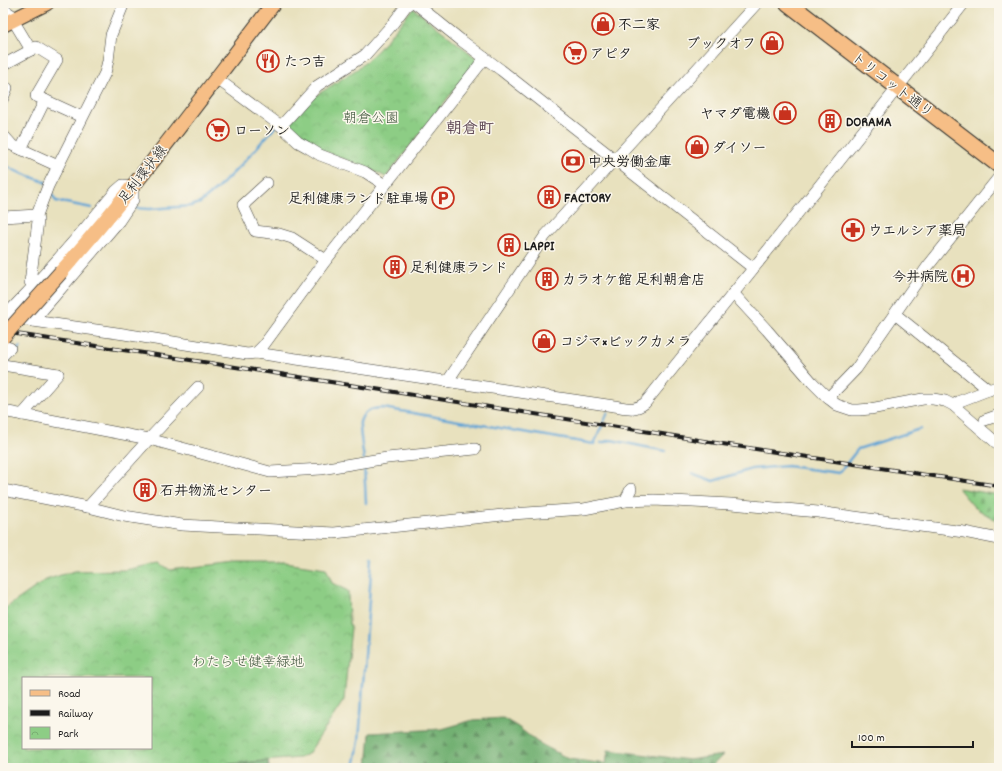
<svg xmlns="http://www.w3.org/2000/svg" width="1002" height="771" font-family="Dekko,'Klee One',sans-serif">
<defs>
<pattern id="forest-firs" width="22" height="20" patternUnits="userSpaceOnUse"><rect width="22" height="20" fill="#72b072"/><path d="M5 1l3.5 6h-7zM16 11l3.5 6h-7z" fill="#5d8e5d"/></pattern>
<pattern id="cemetery-stones" width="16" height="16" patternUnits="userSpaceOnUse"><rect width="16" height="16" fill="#8dcd85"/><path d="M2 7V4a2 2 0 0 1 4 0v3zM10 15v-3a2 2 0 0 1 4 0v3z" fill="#79af72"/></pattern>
<pattern id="park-crowns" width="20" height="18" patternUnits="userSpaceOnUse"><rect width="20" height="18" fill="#8dcd85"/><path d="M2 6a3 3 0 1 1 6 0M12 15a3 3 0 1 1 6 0" fill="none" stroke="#79af72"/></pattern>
</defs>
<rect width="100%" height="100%" fill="#fbf7ec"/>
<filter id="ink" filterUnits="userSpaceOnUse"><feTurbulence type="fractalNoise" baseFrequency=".025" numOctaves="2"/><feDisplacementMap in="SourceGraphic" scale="8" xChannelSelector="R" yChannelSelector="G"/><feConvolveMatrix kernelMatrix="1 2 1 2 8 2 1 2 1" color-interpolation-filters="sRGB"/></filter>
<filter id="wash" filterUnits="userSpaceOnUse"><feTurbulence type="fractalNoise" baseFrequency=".012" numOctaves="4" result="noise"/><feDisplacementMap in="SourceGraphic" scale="16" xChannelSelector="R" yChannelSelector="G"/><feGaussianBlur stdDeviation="0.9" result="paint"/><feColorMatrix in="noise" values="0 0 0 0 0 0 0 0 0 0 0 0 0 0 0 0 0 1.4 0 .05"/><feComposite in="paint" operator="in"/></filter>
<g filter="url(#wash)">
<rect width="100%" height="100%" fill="#e8e1be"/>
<g fill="url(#forest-firs)" stroke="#476647">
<path d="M503 718 518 727 537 742 569 759 606 764 608 750 689 760 723 755 710 768H367L370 733 442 729 473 720Z"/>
<path d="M268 761 269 767 215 768 228 765Z"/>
</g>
<path fill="url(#cemetery-stones)" stroke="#547450" d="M958 488 999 495V522L974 507Z"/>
<g fill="url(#park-crowns)" stroke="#547450" fill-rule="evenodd">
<path d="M413 8 476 58 475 63 386 177 368 168 333 155 311 144 289 126 288 124 314 97 360 67 379 49Z"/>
<path d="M236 562H285L326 568 332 583 348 591 349 624 351 627 344 700 308 754 300 758 227 764 210 768H3V610L46 580 61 575 75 571 124 570 160 563 170 570ZM23 678H151V748H23Z"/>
</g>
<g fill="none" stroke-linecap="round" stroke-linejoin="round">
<g stroke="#60a4d5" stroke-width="2.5">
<path d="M357 54 369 42"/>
<path d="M3 164 16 171 45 182 46 183"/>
<path d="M50 191 56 201 92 208"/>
<path d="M136 208 149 209 191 206 200 203 218 188 243 163 276 126"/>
<path d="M6 362 20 347"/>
<path d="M601 443 611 440 665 451"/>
<path d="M364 459C363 452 359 427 360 422 363 411 373 408 383 408L594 444 608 412"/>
<path d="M364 464 366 503"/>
<path d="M692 473 713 481 752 469 787 466 839 473 858 449 920 429"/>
<path d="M354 768 359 741 372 558"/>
</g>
</g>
</g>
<g filter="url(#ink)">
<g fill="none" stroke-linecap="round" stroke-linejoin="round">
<g stroke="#3b3a34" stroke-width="12">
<g id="minor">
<path d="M415 3 462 41 501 70 753 268"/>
<path d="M3 9 12 15 13 20 31 50 36 47 57 60 36 96 82 117"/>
<path d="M3 65 31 50"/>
<path d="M216 78 281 126 298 142 307 147 320 155 365 172 385 185"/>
<path d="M3 86 7 88 3 98"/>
<path d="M281 126 317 86 365 55 391 26 406 6 410 3"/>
<path d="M3 135 12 145 58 166"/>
<path d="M21 149 45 100"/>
<path d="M267 183 243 205 255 231 279 234 292 238 326 260"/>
<path d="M3 217 37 215"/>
<path d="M33 287 30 282 38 221 37 215 48 186 105 73 108 61 111 35 124 3"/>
<path d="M733 293 767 330 812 382 828 398 856 369 928 266 999 177"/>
<path d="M895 314 989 390"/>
<path d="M3 316 33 321 124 334 247 354 256 353 614 406C627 408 635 411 645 403 752 270 859 138 964 3"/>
<path d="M5 316C44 276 81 234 116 191L123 185 133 186V200L119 221 33 321"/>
<path d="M3 346 10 348 3 355"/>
<path d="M256 353 263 346 326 260 485 58"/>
<path d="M3 365 58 374"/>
<path d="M447 382 545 236 757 3"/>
<path d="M828 398 837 405 852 410H859L870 409 923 399H933L945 401 953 405 999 445"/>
<path d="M953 405 960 401 999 386"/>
<path d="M3 411 149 439 270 472 321 469 387 458 475 449"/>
<path d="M22 415 58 374"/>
<path d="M985 420 999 415"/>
<path d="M3 490 88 507 124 516 182 525 334 533 512 514 584 509 625 501 654 500 731 504 818 512 964 532 999 539"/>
<path d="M625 501 631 489"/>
<path d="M88 507 149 439 198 387"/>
</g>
</g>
<g stroke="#3b3a34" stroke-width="16">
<g id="major">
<path d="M3 25 47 3"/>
<path d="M61 272C137 186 204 94 274 3"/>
</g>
</g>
<g stroke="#3b3a34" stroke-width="18">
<path id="highway" d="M788 3 999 165"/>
</g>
<use href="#minor" stroke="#fff" stroke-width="11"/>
<use href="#major" stroke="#f6be86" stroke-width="14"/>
<use href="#highway" stroke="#f6be86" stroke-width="16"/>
<g stroke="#1c1c1c" stroke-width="4">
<path id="rail" d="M3 332 210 363 662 434 716 443 999 486"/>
</g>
<use href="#rail" stroke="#fbf7ec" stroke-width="2.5" stroke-dasharray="8" stroke-linecap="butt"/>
<g stroke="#3b3a34" stroke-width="16" stroke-linecap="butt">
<path id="major-bridge" d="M3 337 61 272"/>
</g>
<use href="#major-bridge" stroke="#f6be86" stroke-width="14"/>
</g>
</g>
<defs>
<g id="shop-ring" transform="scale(1.15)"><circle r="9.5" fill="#fbf7ec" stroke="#c8321e" stroke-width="1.5"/><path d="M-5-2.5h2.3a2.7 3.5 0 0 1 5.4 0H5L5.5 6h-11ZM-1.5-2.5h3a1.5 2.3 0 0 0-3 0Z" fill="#c8321e"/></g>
<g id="supermarket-ring" transform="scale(1.15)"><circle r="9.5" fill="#fbf7ec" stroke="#c8321e" stroke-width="1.5"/><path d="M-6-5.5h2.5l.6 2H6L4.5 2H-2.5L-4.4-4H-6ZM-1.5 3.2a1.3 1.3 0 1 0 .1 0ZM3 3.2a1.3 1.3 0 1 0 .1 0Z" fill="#c8321e"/></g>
<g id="restaurant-ring" transform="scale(1.15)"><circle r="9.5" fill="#fbf7ec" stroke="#c8321e" stroke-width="1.5"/><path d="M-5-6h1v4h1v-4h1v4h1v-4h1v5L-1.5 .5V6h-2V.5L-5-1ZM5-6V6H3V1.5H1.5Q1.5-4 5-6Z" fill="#c8321e"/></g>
<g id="building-ring" transform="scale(1.15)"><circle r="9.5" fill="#fbf7ec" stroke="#c8321e" stroke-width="1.5"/><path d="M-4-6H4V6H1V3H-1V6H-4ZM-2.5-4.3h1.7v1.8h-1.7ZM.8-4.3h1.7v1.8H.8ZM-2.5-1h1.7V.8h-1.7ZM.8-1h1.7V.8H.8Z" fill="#c8321e"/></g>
<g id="bank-ring" transform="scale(1.15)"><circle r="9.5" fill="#fbf7ec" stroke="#c8321e" stroke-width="1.5"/><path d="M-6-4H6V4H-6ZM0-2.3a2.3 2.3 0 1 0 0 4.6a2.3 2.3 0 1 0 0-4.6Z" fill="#c8321e"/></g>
<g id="parking-ring" transform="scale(1.15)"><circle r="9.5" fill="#fbf7ec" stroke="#c8321e" stroke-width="1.5"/><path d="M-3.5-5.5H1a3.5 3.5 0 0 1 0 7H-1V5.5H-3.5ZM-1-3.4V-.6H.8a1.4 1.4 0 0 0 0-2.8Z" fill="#c8321e"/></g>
<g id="pharmacy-ring" transform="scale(1.15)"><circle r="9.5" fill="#fbf7ec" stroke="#c8321e" stroke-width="1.5"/><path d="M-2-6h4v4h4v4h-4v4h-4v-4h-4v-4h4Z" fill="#c8321e"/></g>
<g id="hospital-ring" transform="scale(1.15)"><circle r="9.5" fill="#fbf7ec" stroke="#c8321e" stroke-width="1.5"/><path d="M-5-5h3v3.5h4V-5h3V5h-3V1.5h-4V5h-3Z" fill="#c8321e"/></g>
</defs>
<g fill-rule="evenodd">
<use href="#shop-ring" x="603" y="24"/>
<use href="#shop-ring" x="772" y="43"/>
<use href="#supermarket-ring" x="575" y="53"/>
<use href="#restaurant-ring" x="268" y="61"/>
<use href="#shop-ring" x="785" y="113"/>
<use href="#building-ring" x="830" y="121"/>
<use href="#supermarket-ring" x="218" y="130"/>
<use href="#shop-ring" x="697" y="147"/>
<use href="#bank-ring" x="573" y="161"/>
<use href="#building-ring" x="549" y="197"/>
<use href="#parking-ring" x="443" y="198"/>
<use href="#pharmacy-ring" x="853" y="230"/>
<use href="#building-ring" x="509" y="245"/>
<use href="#building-ring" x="395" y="267"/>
<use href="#hospital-ring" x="963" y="276"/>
<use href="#building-ring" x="547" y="279"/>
<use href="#shop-ring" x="544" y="341"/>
<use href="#building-ring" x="145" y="490"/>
</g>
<g text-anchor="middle" stroke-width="3" stroke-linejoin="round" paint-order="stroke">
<g font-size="14" font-weight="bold" fill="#1c1c1c" stroke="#fbf7ec" text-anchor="start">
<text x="618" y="29">不二家</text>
<text x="756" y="48" text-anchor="end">ブックオフ</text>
<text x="590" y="58">アピタ</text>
<text x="284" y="66">たつ吉</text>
<text x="770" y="118" text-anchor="end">ヤマダ電機</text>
<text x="846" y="126">DORAMA</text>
<text x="234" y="135">ローソン</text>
<text x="712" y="152">ダイソー</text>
<text x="588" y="166">中央労働金庫</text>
<text x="564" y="202">FACTORY</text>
<text x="428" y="203" text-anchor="end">足利健康ランド駐車場</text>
<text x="868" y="235">ウエルシア薬局</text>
<text x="524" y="250">LAPPI</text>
<text x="410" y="272">足利健康ランド</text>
<text x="948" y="281" text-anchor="end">今井病院</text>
<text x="562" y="284">カラオケ館 足利朝倉店</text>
<text x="560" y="346">コジマ×ビックカメラ</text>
<text x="160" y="495">石井物流センター</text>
</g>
<g font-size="14" fill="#1c1c1c" stroke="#fbf7ec">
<text transform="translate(893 84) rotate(37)" y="5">トリコット通り</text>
<text transform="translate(142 174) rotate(-52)" y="5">足利環状線</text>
</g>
<g font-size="14" fill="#445a41" stroke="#fbf7ec">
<text x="371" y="122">朝倉公園</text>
<text x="248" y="666">わたらせ健幸緑地</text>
</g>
<g font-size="16" font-weight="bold" fill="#5e4755" stroke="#fbf7ec">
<text x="470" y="133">朝倉町</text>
</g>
</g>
<rect width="1002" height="771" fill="none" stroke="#fbf7ec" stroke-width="16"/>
<rect x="22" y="677" width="130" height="72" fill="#fbf7ec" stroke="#a29f99"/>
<rect x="30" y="690" width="20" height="6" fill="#f6be86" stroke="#a29f99"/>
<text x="58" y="697" font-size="12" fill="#1c1c1c">Road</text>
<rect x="30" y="710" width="20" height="6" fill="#1c1c1c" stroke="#a29f99"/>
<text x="58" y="717" font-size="12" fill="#1c1c1c">Railway</text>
<rect x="30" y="727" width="20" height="12" fill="url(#park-crowns)" stroke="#a29f99"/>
<text x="58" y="737" font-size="12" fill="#1c1c1c">Park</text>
<path d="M852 741v6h121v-6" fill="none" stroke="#1c1c1c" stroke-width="2"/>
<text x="858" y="741" font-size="12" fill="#1c1c1c" stroke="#fbf7ec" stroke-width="3" paint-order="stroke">100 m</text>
</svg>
